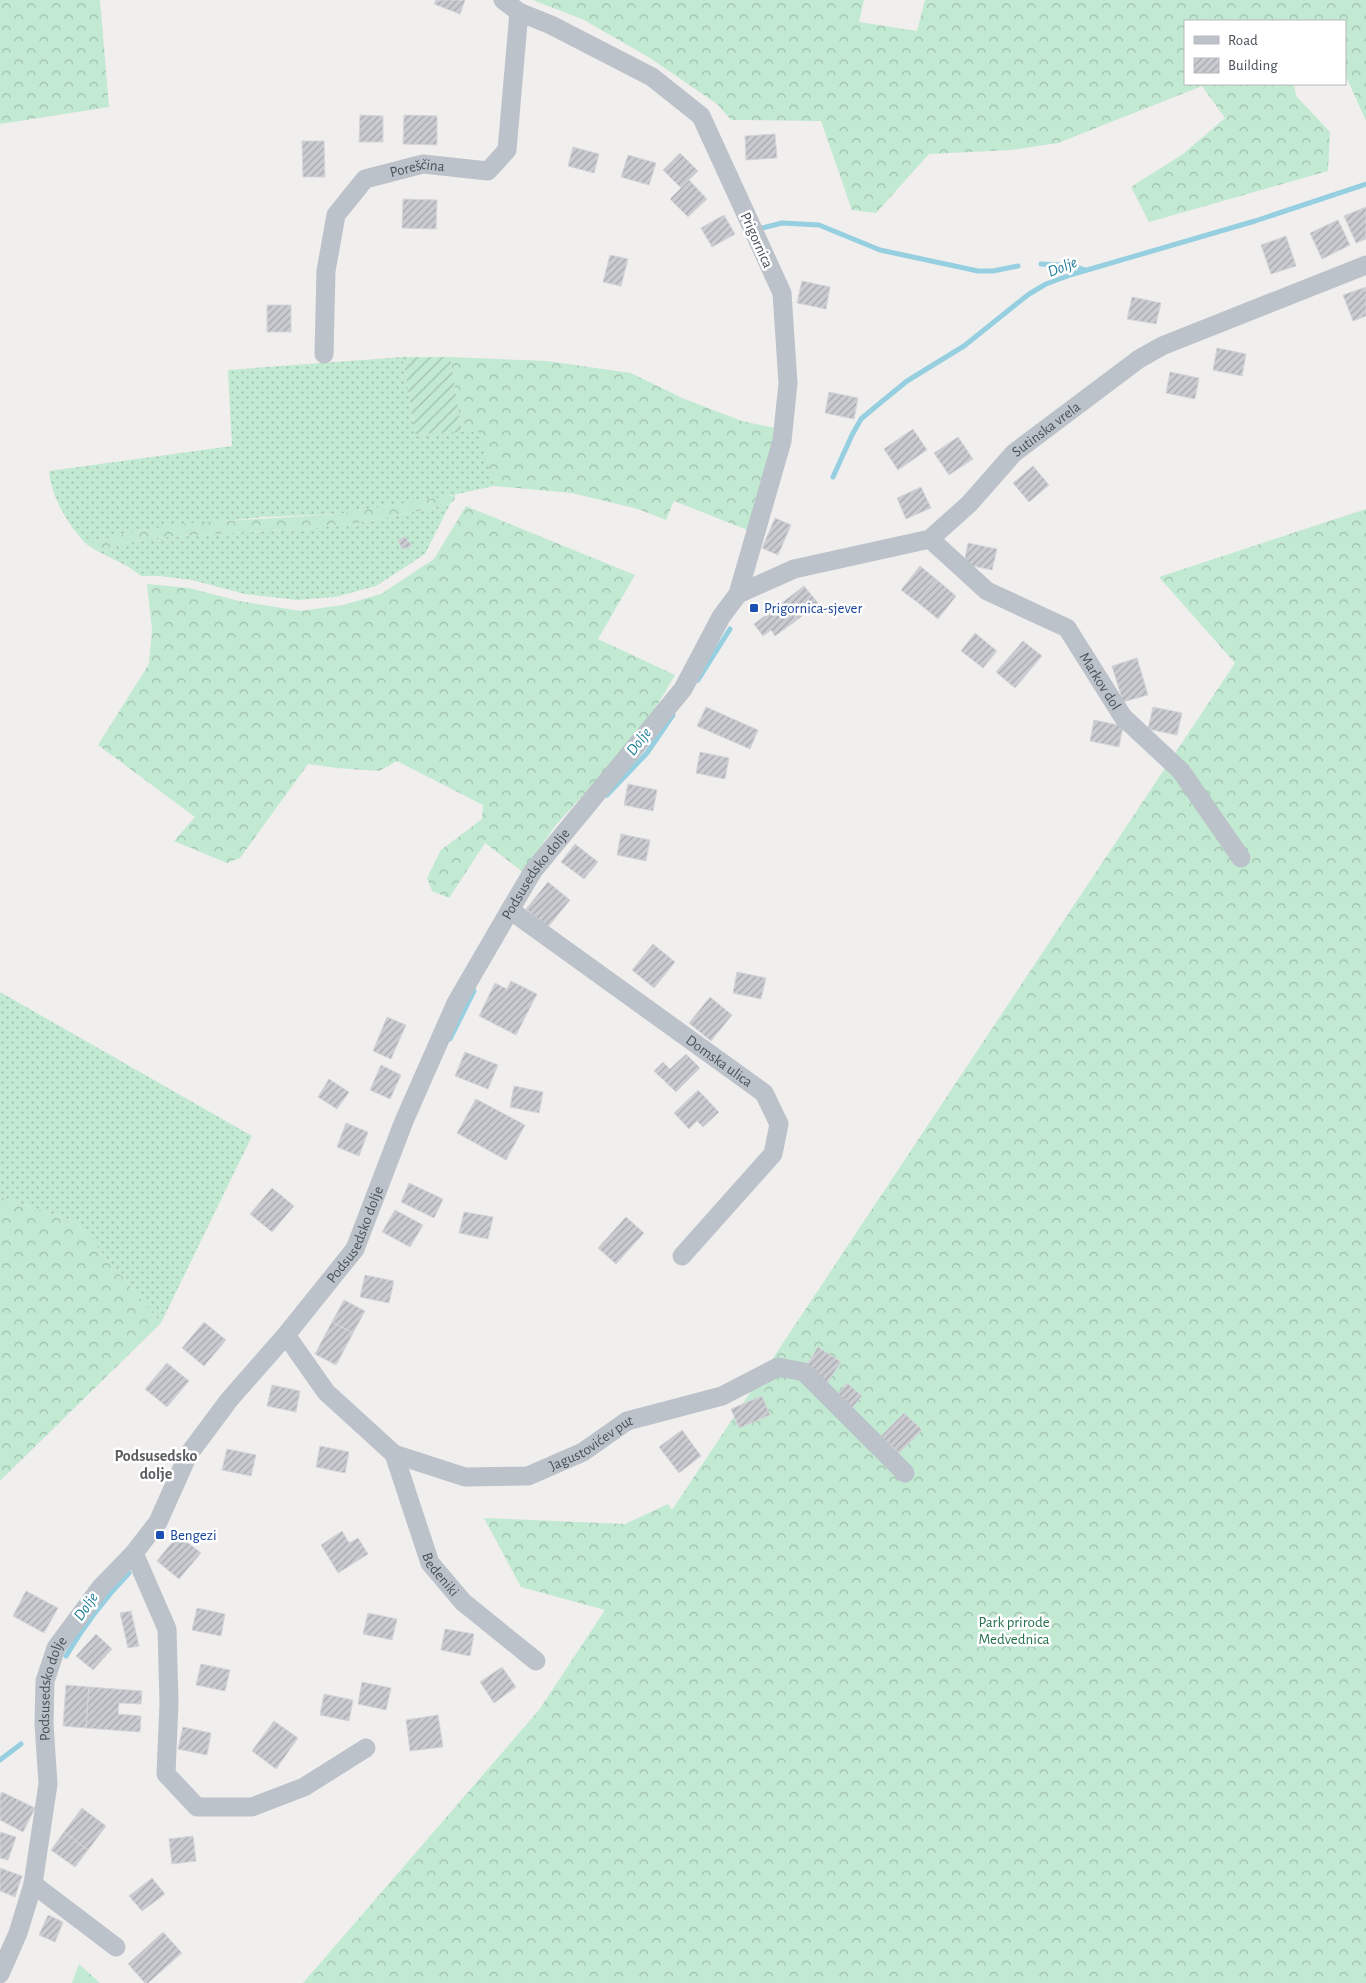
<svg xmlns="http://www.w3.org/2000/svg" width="1366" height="1983" font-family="'Alegreya Sans',sans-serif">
<defs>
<pattern id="grass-dots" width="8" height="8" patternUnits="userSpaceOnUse" patternTransform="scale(1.25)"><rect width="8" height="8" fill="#c2e9d2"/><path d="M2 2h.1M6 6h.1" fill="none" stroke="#a0bfad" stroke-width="1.8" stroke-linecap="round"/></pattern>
<pattern id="forest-crowns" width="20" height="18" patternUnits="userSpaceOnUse" patternTransform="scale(1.25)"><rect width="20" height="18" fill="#c2e9d2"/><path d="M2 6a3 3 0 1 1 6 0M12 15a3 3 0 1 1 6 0" fill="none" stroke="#a0bfad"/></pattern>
<pattern id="garden-furrows" width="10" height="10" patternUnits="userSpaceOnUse" patternTransform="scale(1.25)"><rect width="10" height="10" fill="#c2e9d2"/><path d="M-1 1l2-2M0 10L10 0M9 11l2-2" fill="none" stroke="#a0bfad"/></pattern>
<pattern id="building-hatch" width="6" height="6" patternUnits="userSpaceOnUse" patternTransform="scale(1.25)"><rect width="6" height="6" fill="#c9cbd0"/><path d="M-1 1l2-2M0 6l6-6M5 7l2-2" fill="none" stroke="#a5a7ac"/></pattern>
</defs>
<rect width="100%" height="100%" fill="#f1eeee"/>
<g fill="url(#grass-dots)">
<path d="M403 357 415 434 479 431 494 486 434 499 338 514 264 517 142 530 86 544C67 523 52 499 49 471L232 446 228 370Z"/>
<path d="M450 504 425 554 376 586 335 597 298 600 245 594 192 580 160 576H141L129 567 97 551 148 538 316 528 371 521Z"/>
<path d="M0 992 252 1136 161 1323 76 1222 0 1197Z"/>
</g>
<g fill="url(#forest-crowns)">
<path d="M0 0H100L109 107 0 124Z"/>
<path d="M533 0H864L859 22 917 31 925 0H1366V121L1345 74V21H1185V84H1294L1296 96 1330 132 1328 171 1149 222 1131 187 1183 154 1225 118 1202 86 1058 143 1011 150 929 154 876 213 852 210 821 121 731 120 717 104 650 58 584 20Z"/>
<path d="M450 357 547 361 631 373 682 398 742 421 779 429 750 531 674 501 666 520 638 509 572 493 494 486 479 432H462Z"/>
<path d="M455 495V499L450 504 371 521 316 528 148 538 97 551 86 544 142 530 191 523 338 514Z"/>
<path d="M466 506 635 575 598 639 675 675 643 729 555 826 523 872 485 843 449 898 432 891 427 878 441 850 482 819 483 805 397 761 379 771 337 768 308 764 240 858 227 863 174 841 195 817 98 745 149 664 152 629 147 584 189 588 239 601 300 611 343 605 381 594 434 559Z"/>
<path d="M1366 509V1983H303L539 1710 605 1610 521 1587 484 1518 625 1524 668 1504 672 1510 1235 663 1159 577Z"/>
<path d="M0 1197 76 1222 161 1323 0 1481Z"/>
<path d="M79 1964 100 1983H72Z"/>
</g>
<path fill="url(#garden-furrows)" d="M403 357H450L462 432 415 434Z"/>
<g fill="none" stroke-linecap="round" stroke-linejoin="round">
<g stroke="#95cfe0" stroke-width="5">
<path d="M762 228 782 223 819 225 880 250 978 271H993L1018 266"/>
<path d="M1041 264C1055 265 1071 264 1085 270"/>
<path d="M833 477 852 435 861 419 874 408 907 381 964 346 1029 294 1046 284 1070 275 1255 221 1366 184"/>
<path d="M698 680 730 629"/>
<path d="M607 795 647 753 673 715"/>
<path d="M450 1039 474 991"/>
<path d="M66 1656C85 1624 104 1599 129 1573"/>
<path d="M0 1760 21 1744"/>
</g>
</g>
<g fill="url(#building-hatch)" stroke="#d3d5d9">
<path d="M436 0H465L460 14 434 4Z"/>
<path d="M360 115 383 116V142H359Z"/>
<path d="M404 115 437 116V145L403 144Z"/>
<path d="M775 134 777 158 746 160 745 136Z"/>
<path d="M302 141H324L325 177H303Z"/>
<path d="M573 147 599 154 594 173 568 166Z"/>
<path d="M680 153 698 171 681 188 663 170Z"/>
<path d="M628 155 656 163 649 185 621 177Z"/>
<path d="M689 180 707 199 688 217 670 199Z"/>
<path d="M403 199 437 200 436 229 402 228Z"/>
<path d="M1366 207V239L1356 243 1344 216Z"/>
<path d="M724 215 735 234 712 247 701 228Z"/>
<path d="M1338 220 1350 245 1322 259 1310 233Z"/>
<path d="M1286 236 1296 266 1271 274 1261 245Z"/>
<path d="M610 255 628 259 621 286 603 282Z"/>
<path d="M802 281 830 287 826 309 797 303Z"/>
<path d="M1366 287V316L1353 321 1343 295Z"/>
<path d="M1132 297 1161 303 1156 324 1127 319Z"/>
<rect x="267" y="305" width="24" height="27"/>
<path d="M1217 348 1246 354 1242 376 1213 370Z"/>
<path d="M1170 372 1199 378 1195 399 1166 393Z"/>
<path d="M829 392 858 398 854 419 825 413Z"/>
<path d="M913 429 927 450 898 470 884 449Z"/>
<path d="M958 437 973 459 949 475 934 453Z"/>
<path d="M1033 466 1049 485 1029 502 1013 483Z"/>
<path d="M921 487 931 508 906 519 897 498Z"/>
<path d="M775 518 791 525 778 555 762 548Z"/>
<path d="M405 537 412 546 402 549 398 540Z"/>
<path d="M968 543 997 549 992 570 964 564Z"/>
<path d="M920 566 936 579 917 602 901 590Z"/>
<path d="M936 579 956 596 938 619 917 602Z"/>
<path d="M804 586 818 603 797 620 783 602Z"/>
<path d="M783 602 797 620 775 636 771 630 763 636 754 624Z"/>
<path d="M975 633 997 651 983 668 961 651Z"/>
<path d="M1023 641 1042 656 1015 688 996 672Z"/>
<path d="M1137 658 1148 695 1123 702 1112 666Z"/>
<path d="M706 707 758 730 750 749 697 726Z"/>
<path d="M1153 707 1182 713 1177 735 1148 729Z"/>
<path d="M1094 720 1123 726 1119 747 1090 741Z"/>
<path d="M700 752 729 758 725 779 696 773Z"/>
<path d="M628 784 657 790 653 811 624 805Z"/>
<path d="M621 834 650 840 646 861 617 855Z"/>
<path d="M575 844 598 862 584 879 561 862Z"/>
<path d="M548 882 570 900 548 927 526 909Z"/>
<path d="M653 944 675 962 654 988 632 970Z"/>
<path d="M737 972 766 978 761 999 733 993Z"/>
<path d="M511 981 537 994 516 1035 479 1016 495 983 507 989Z"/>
<path d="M710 997 732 1015 711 1041 689 1023Z"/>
<path d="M387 1017 406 1025 391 1059 373 1051Z"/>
<path d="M465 1052 498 1065 488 1089 455 1076Z"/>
<path d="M686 1054 700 1068 676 1092 654 1071 663 1062 670 1069Z"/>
<path d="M381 1065 401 1075 390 1099 370 1090Z"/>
<path d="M329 1079 349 1092 337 1109 318 1097Z"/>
<path d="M514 1086 543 1092 539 1113 510 1107Z"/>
<path d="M698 1090 719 1112 703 1127 697 1121 689 1129 674 1113Z"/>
<path d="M476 1099 525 1125 506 1160 457 1133Z"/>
<path d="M346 1123 368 1132 359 1156 337 1147Z"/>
<path d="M409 1183 443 1199 434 1218 401 1202Z"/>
<path d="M272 1188 294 1206 272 1232 250 1214Z"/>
<path d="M395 1210 423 1225 410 1247 382 1232Z"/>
<path d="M464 1212 493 1217 488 1239 459 1233Z"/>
<path d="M626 1217 644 1233 616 1264 598 1248Z"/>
<path d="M365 1275 394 1281 389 1303 360 1297Z"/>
<path d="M344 1300 365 1311 353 1333 332 1322Z"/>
<path d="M204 1322 226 1340 204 1366 182 1348Z"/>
<path d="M332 1322 353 1333 336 1365 315 1354Z"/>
<path d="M818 1347 841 1362 827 1383 805 1368Z"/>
<path d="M167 1363 189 1381 167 1407 145 1389Z"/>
<path d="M847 1383 862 1396 852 1408 837 1395Z"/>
<path d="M272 1385 300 1391 296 1412 267 1406Z"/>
<path d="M762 1396 770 1415 739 1428 731 1409Z"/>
<path d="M904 1413 922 1430 899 1453 881 1436Z"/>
<path d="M682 1430 701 1456 679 1473 659 1447Z"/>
<path d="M320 1446 349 1452 345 1473 316 1467Z"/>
<path d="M227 1449 256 1455 251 1476 222 1470Z"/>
<path d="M342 1531 349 1543 358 1538 368 1554 338 1573 321 1545Z"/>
<path d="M178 1535 201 1553 179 1579 157 1561Z"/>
<path d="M26 1591 58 1608 44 1633 13 1616Z"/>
<path d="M197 1608 225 1614 221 1636 192 1630Z"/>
<path d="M131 1611 139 1646 128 1648 120 1613Z"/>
<path d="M368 1613 397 1619 392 1640 363 1634Z"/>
<path d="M445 1629 474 1634 470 1656 441 1650Z"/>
<path d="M96 1634 112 1649 93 1670 76 1656Z"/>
<path d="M201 1664 230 1670 225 1691 196 1685Z"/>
<path d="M502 1667 516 1687 494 1703 480 1682Z"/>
<path d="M362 1682 391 1688 386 1710 358 1704Z"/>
<path d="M66 1685 89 1687 86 1728 63 1726Z"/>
<path d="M89 1687 142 1691 141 1704 119 1703 118 1714 141 1716 140 1732 86 1728Z"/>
<path d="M324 1694 353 1700 349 1721 320 1715Z"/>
<path d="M438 1715 443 1747 410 1751 406 1720Z"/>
<path d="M274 1721 298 1738 276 1769 252 1751Z"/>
<path d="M183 1727 211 1733 207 1755 178 1749Z"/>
<path d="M2 1792 35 1808 23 1832 0 1820V1795Z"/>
<path d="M82 1808 106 1826 88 1850 64 1832Z"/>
<path d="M0 1832 16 1837 8 1860 0 1858Z"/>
<path d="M64 1832 88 1850 75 1867 51 1850Z"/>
<path d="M193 1836 196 1861 172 1864 169 1839Z"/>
<path d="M0 1868 22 1876 15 1897 0 1891Z"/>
<path d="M152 1878 165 1894 142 1911 129 1896Z"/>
<path d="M48 1915 63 1922 55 1942 39 1935Z"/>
<path d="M163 1932 182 1953 148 1983H145L128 1964Z"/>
</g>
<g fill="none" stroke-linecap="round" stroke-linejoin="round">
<g stroke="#bcc2c9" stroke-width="19">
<path id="s1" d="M324 354 326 271 336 215 365 179 423 164 488 171 507 150 519 12"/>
<path id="s2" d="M930 539 987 591 1067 628 1123 717 1181 771 1241 858"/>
<path id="s3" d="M738 594 794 569 930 539 969 504 1014 453 1139 359 1162 346 1366 265"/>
<path id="s4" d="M510 910 764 1093 779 1124 773 1154 682 1256"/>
<path id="s5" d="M286 1335 326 1392 394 1454 465 1477 528 1476 583 1452 627 1421 722 1396 778 1367 804 1372 905 1473"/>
<path id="s6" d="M394 1454 430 1563 463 1602 536 1661"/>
<path d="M134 1553 167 1629 169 1703 166 1774 197 1807H252L304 1787 366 1748"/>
<path d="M33 1884 116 1947"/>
<path id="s7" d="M0 1974 18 1933 33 1884 48 1784 44 1724 45 1681 56 1648 101 1587 134 1553 158 1522 188 1455 229 1400 286 1335 355 1249 404 1121 456 1003 510 910 533 871 683 689 721 617 738 594 782 441 788 383 782 293 701 116 652 77 551 25 519 12 503 0"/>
</g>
</g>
<g fill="#1a4fb4" stroke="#fff" stroke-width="2">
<rect x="749" y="603" width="10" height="10" rx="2.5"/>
<rect x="155" y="1530" width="10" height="10" rx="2.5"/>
</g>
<g text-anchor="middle" stroke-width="5" stroke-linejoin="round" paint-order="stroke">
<g font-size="15" fill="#495159" stroke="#fff">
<text dy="5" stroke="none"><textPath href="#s1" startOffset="240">Poreščina</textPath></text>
<text transform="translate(757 240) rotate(66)" y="5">Prigornica</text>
<text dy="5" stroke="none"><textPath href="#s3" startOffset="361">Sutinska vrela</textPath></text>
<text dy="5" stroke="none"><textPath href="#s2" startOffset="228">Markov dol</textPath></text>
<text dy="5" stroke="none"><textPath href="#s7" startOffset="1254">Podsusedsko dolje</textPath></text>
<text dy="5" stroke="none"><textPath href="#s4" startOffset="258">Domska ulica</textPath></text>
<text dy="5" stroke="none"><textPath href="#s7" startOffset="849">Podsusedsko dolje</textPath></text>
<text dy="5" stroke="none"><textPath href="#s5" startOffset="371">Jagustovićev put</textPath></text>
<text dy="5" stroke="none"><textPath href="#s6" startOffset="130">Bedeniki</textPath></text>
<text dy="5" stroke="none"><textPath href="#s7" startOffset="294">Podsusedsko dolje</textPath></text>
</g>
<g font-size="15" fill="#164399" stroke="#fff" text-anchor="start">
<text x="764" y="613">Prigornica-sjever</text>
<text x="170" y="1540">Bengezi</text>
</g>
<g font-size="15" fill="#23714b" stroke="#fff">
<text x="1014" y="1627">Park prirode<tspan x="1014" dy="17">Medvednica</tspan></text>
</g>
<g font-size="16" font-style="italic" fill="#1e7c97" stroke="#fff">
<text transform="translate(1062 266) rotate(-21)" y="6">Dolje</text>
<text transform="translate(638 741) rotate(-52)" y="6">Dolje</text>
<text transform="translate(85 1606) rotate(-55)" y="6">Dolje</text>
</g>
<g font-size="16" font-weight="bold" fill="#5c5f62" stroke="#fff">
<text x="156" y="1461">Podsusedsko<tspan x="156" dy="18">dolje</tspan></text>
</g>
</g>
<rect x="1184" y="20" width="162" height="65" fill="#ffffff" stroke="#b6b9bd"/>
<rect x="1194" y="36" width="25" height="8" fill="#bcc2c9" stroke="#b6b9bd"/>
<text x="1228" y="45" font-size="15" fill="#495159">Road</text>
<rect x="1194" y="58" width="25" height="15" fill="url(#building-hatch)" stroke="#b6b9bd"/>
<text x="1228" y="70" font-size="15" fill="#495159">Building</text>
</svg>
